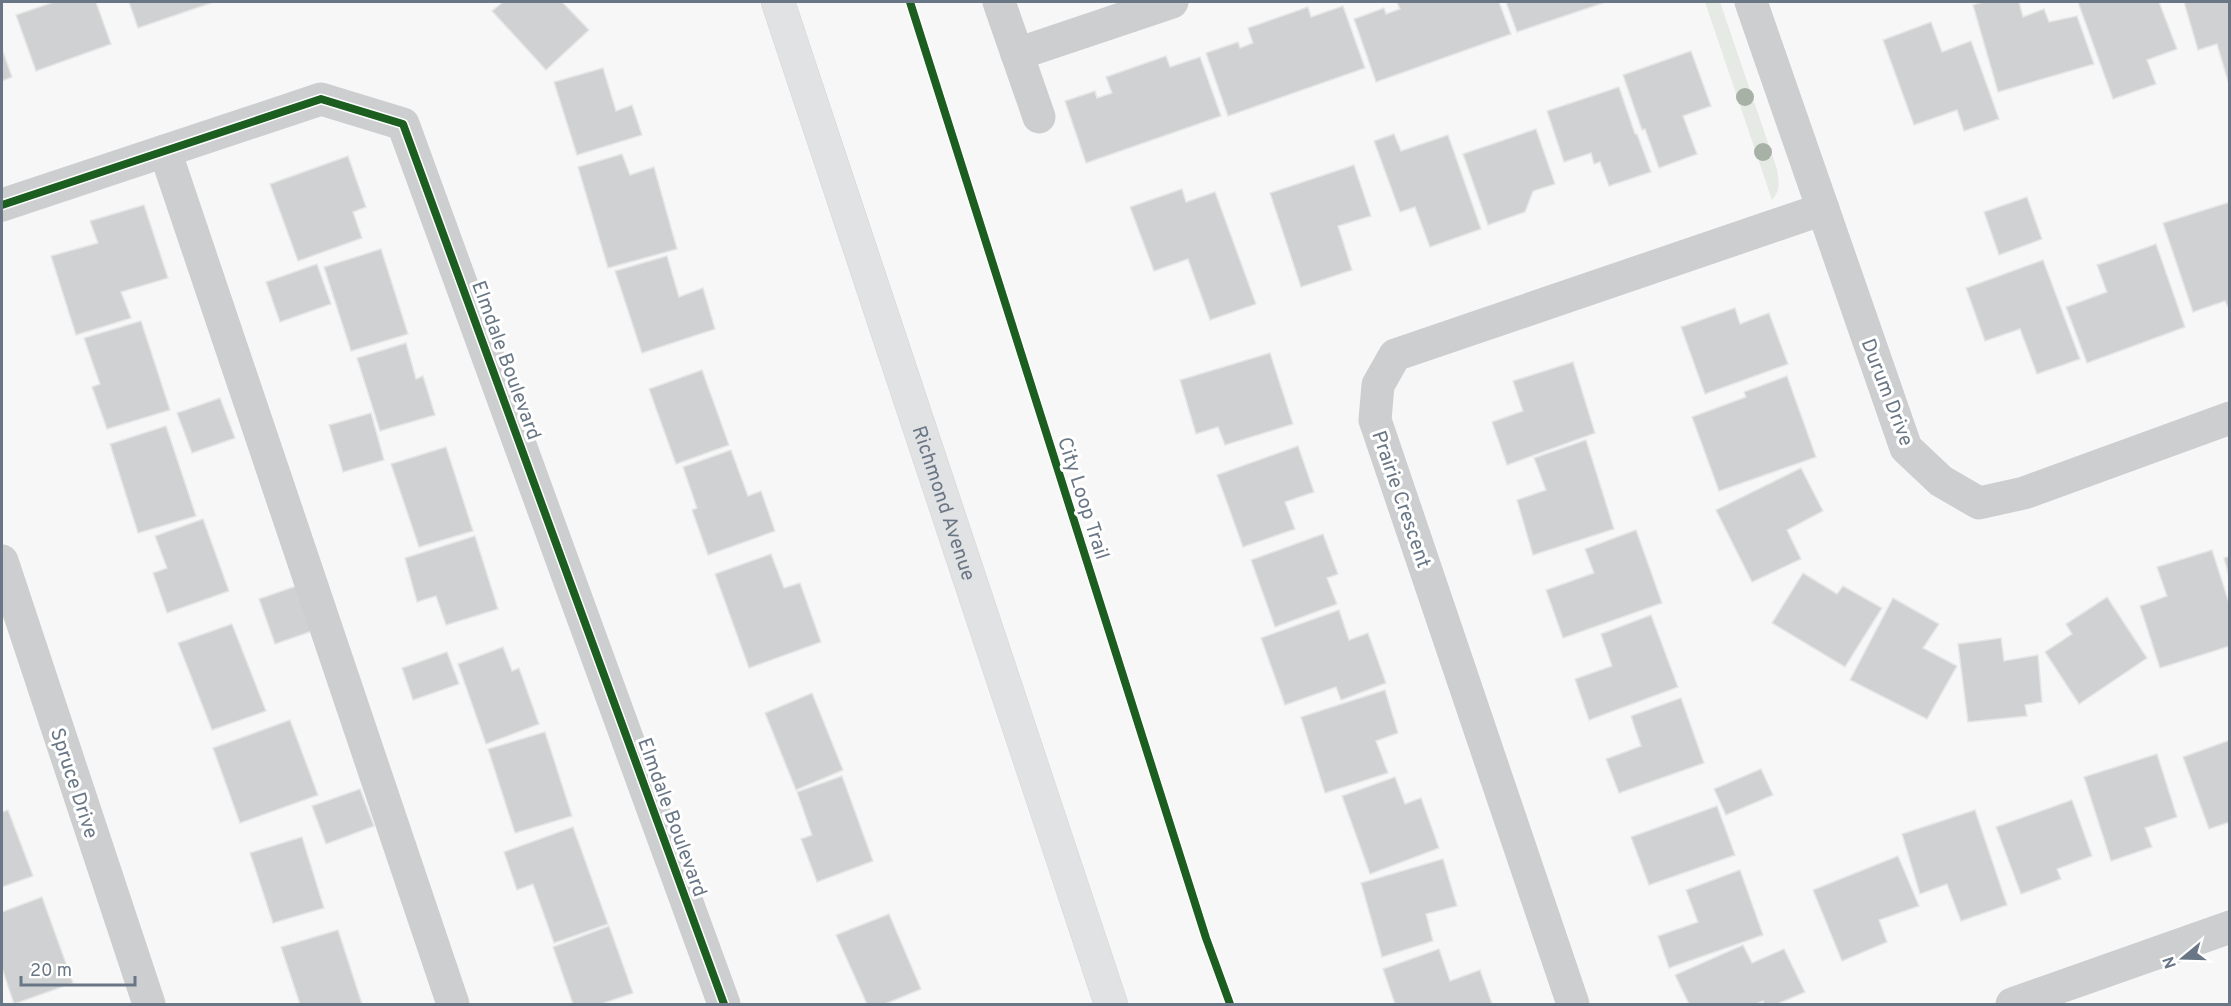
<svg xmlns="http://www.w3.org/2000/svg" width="2231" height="1006" font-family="Overpass,sans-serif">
<rect width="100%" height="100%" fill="#f7f7f7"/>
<path fill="#e6eae5" d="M1705 2H1720L1777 169C1779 181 1781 190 1772 200Z"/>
<g fill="#cfd1d2" stroke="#e6e6e6" stroke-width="1.5">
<path d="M54 2H96L111 44 36 71 16 15Z"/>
<path d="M129 2H214L138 28Z"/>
<path d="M503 2H562L589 30 546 70 492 11Z"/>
<path d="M1397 2H1499L1511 34 1376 82 1354 19 1384 8 1386 14 1400 9Z"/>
<path d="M1506 2H1606L1517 32Z"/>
<path d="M1983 2H2019L2023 17 2044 9 2049 22 2077 16 2094 64 1998 92 1973 5Z"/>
<path d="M2078 2H2159L2177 49 2147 60 2156 84 2113 99Z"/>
<path d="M2184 2H2230V88L2217 44 2198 50Z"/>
<path d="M1343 6 1365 68 1228 116 1206 53 1238 42 1240 48 1253 43 1248 28 1308 7 1311 17Z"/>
<path d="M1931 22 1942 52 1971 41 1999 119 1964 131 1957 110 1914 125 1883 40Z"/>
<path d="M2 49 12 77 2 81Z"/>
<path d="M1691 51 1711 106 1683 116 1697 154 1659 168 1645 129 1642 130 1623 75Z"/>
<path d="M1166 56 1170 67 1200 57 1221 116 1086 163 1065 101 1095 91 1097 98 1112 93 1106 77Z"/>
<path d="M603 68 616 111 632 105 642 135 577 155 554 82Z"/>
<path d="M1619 87 1635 134H1637L1651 172 1609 186 1600 162 1594 164 1591 153 1564 162 1547 111Z"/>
<path d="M1536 129 1555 184 1533 191 1525 212 1488 225 1463 154Z"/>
<path d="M1394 134 1401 151 1448 135 1481 229 1430 247 1415 207 1400 212 1374 141Z"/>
<path d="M622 154 630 175 654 167 677 249 608 268 578 167Z"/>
<path d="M348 156 366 207 353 212 362 238 298 261 270 184Z"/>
<path d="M1354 165 1371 216 1338 226 1352 270 1301 287 1270 193Z"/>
<path d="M1182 189 1186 202 1215 192 1256 304 1210 320 1188 259 1154 271 1130 207Z"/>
<path d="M2027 197 2042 239 1999 255 1984 212Z"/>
<path d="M2230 202V311L2225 301 2193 312 2163 223Z"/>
<path d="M144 205 168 278 121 292 131 318 76 335 51 256 98 243 90 221Z"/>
<path d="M2156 244 2185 327 2087 363 2066 307 2107 292 2097 265Z"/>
<path d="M381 249 408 334 351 351 324 267Z"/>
<path d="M667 256 679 297 703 288 715 329 642 353 615 271Z"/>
<path d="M2043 260 2080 359 2037 374 2020 329 1985 341 1966 288Z"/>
<path d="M317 264 331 304 280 322 266 282Z"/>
<path d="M1735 308 1740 324 1769 313 1788 364 1705 394 1681 327Z"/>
<path d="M141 321 170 410 107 429 92 387 100 384 84 338Z"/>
<path d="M406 343 416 379 423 376 435 415 380 431 357 358Z"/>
<path d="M1270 353 1293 424 1225 445 1218 427 1196 434 1180 380Z"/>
<path d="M1573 362 1595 433 1507 465 1492 422 1523 411 1513 381Z"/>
<path d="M702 370 729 445 676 464 649 389Z"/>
<path d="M1787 376 1816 457 1719 491 1692 417 1746 397 1744 392Z"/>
<path d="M220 398 235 438 192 453 177 413Z"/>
<path d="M371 413 384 460 343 472 329 425Z"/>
<path d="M166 426 196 516 138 533 110 444Z"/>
<path d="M1586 440 1614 529 1533 555 1517 500 1546 490 1534 458Z"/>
<path d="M1298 446 1314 492 1285 502 1295 529 1243 547 1217 475Z"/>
<path d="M446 447 473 531 419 547 391 464Z"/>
<path d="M731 450 748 496 761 491 775 531 708 555 692 510 697 508 683 467Z"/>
<path d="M1801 468 1823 511 1787 530 1801 559 1752 582 1716 510Z"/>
<path d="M203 519 229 591 167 613 153 573 167 568 155 536Z"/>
<path d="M1636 530 1662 603 1563 638 1546 590 1594 573 1585 549Z"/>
<path d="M1323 534 1338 574 1327 578 1337 604 1275 627 1251 560Z"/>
<path d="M475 536 498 609 446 625 436 596 417 602 405 558Z"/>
<path d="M2212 550 2230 606V646L2160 668 2140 606 2167 596 2157 567Z"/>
<path d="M771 554 784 588 800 583 821 642 749 668 715 574Z"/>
<path d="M2230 556V580L2224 558Z"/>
<path d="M1803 573 1837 594 1843 586 1882 608 1845 667 1772 623Z"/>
<path d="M302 584 318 629 275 644 259 599Z"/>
<path d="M2107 597 2147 658 2079 704 2045 652 2072 634 2066 624Z"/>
<path d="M1893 598 1939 624 1923 648 1957 666 1927 719 1850 680Z"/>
<path d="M1339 610 1349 640 1368 633 1386 683 1341 700 1336 687 1285 705 1261 638Z"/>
<path d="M1651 615 1678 687 1589 720 1575 679 1612 666 1601 634Z"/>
<path d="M232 624 266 711 212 730 178 643Z"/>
<path d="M2001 638 2004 661 2038 655 2042 702 2025 705 2027 716 1968 722 1958 644Z"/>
<path d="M503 647 512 671 519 668 539 724 486 744 458 664Z"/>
<path d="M447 652 459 684 413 700 402 668Z"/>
<path d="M1385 690 1398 733 1376 741 1388 773 1325 793 1301 717Z"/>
<path d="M812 693 843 770 796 790 765 713Z"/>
<path d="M1681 698 1704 763 1619 793 1606 759 1641 746 1631 716Z"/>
<path d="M290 720 318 795 240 823 213 748Z"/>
<path d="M545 732 572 816 515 833 488 749Z"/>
<path d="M2230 740V822L2209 829 2183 757Z"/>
<path d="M2157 754 2177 817 2145 828 2152 847 2111 861 2084 777Z"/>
<path d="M1761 769 1773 795 1726 815 1714 789Z"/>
<path d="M842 776 873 861 817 882 801 839 812 835 797 792Z"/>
<path d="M1395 777 1405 804 1421 798 1439 848 1370 874 1342 796Z"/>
<path d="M360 789 374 826 326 844 312 806Z"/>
<path d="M2072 800 2092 856 2057 869 2061 879 2021 894 1996 827Z"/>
<path d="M1717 806 1735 855 1649 885 1631 837Z"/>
<path d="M8 810 33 876 2 887V812Z"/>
<path d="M1975 810 2007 905 1961 921 1947 884 1920 894 1902 834Z"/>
<path d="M573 827 608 924 554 943 533 884 517 890 504 852Z"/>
<path d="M302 837 324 908 273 923 250 853Z"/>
<path d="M1898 856 1919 906 1879 920 1887 942 1842 961 1813 890Z"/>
<path d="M1443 859 1457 906 1426 914 1433 941 1382 957 1361 883Z"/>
<path d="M1740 870 1763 935 1669 968 1658 936 1698 922 1686 890Z"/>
<path d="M42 897 73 983 14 1004 2 968V912Z"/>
<path d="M889 914 921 989 885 1004H867L836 935Z"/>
<path d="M609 926 633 993 601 1004H573L553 947Z"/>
<path d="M338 930 362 1004H300L281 947Z"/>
<path d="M1743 945 1752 963 1784 949 1805 992 1777 1004H1764L1763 1001 1756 1004H1689L1675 975Z"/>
<path d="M1439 949 1450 981 1480 970 1492 1004H1395L1383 969Z"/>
</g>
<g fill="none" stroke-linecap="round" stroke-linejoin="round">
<g stroke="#d3d4d5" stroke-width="34">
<g id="major">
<path id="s1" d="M778 2 1111 1004"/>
</g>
</g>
<g stroke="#cdced0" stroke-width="33">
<path d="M999 2 1039 117"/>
<path d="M1751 2 1906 448 1941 481 1979 503 2024 493 2230 418"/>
<path d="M1017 54 1172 2"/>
<path d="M165 151 453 1004"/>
<path d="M2 205 321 99 403 124 724 1004"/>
<path d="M2 561 149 1004"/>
<path d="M1573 1004 1375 420 1378 385 1395 355 1823 209"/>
<path d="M2012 1004 2230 927"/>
</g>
<use href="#major" stroke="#e1e2e3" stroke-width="33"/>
<g stroke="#fff" stroke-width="11">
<g id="cycleway">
<path d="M910 2 1206 938 1230 1004"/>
<path d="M2 205 321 99 403 124 724 1004"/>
</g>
</g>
<use href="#cycleway" stroke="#1b5e20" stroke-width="8"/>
</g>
<g fill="#a7b1a6">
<circle cx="1745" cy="97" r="9"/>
<circle cx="1763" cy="152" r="9"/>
</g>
<g text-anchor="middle" stroke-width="6" stroke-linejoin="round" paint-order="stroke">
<g font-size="20" fill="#697685" stroke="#fff">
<text transform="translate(507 360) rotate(70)" y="7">Elmdale Boulevard</text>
<text transform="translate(1888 392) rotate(69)" y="7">Durum Drive</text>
<text transform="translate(1084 498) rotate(72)" y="7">City Loop Trail</text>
<text transform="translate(1402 499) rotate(71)" y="7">Prairie Crescent</text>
<text dy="7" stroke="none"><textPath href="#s1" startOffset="528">Richmond Avenue</textPath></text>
<text transform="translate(75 783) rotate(72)" y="7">Spruce Drive</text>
<text transform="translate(673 817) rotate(70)" y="7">Elmdale Boulevard</text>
</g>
</g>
<rect width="2231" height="1006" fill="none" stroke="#697685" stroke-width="6"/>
<g transform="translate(2183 958) rotate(251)" stroke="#ffffff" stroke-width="4.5" paint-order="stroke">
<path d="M0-4.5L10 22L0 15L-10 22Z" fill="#697685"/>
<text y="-9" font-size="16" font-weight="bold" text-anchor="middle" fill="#697685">N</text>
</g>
<path d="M21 976v9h114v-9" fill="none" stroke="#697685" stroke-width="3"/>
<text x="30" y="976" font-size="18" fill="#697685" stroke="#ffffff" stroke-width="4.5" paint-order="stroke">20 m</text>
</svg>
